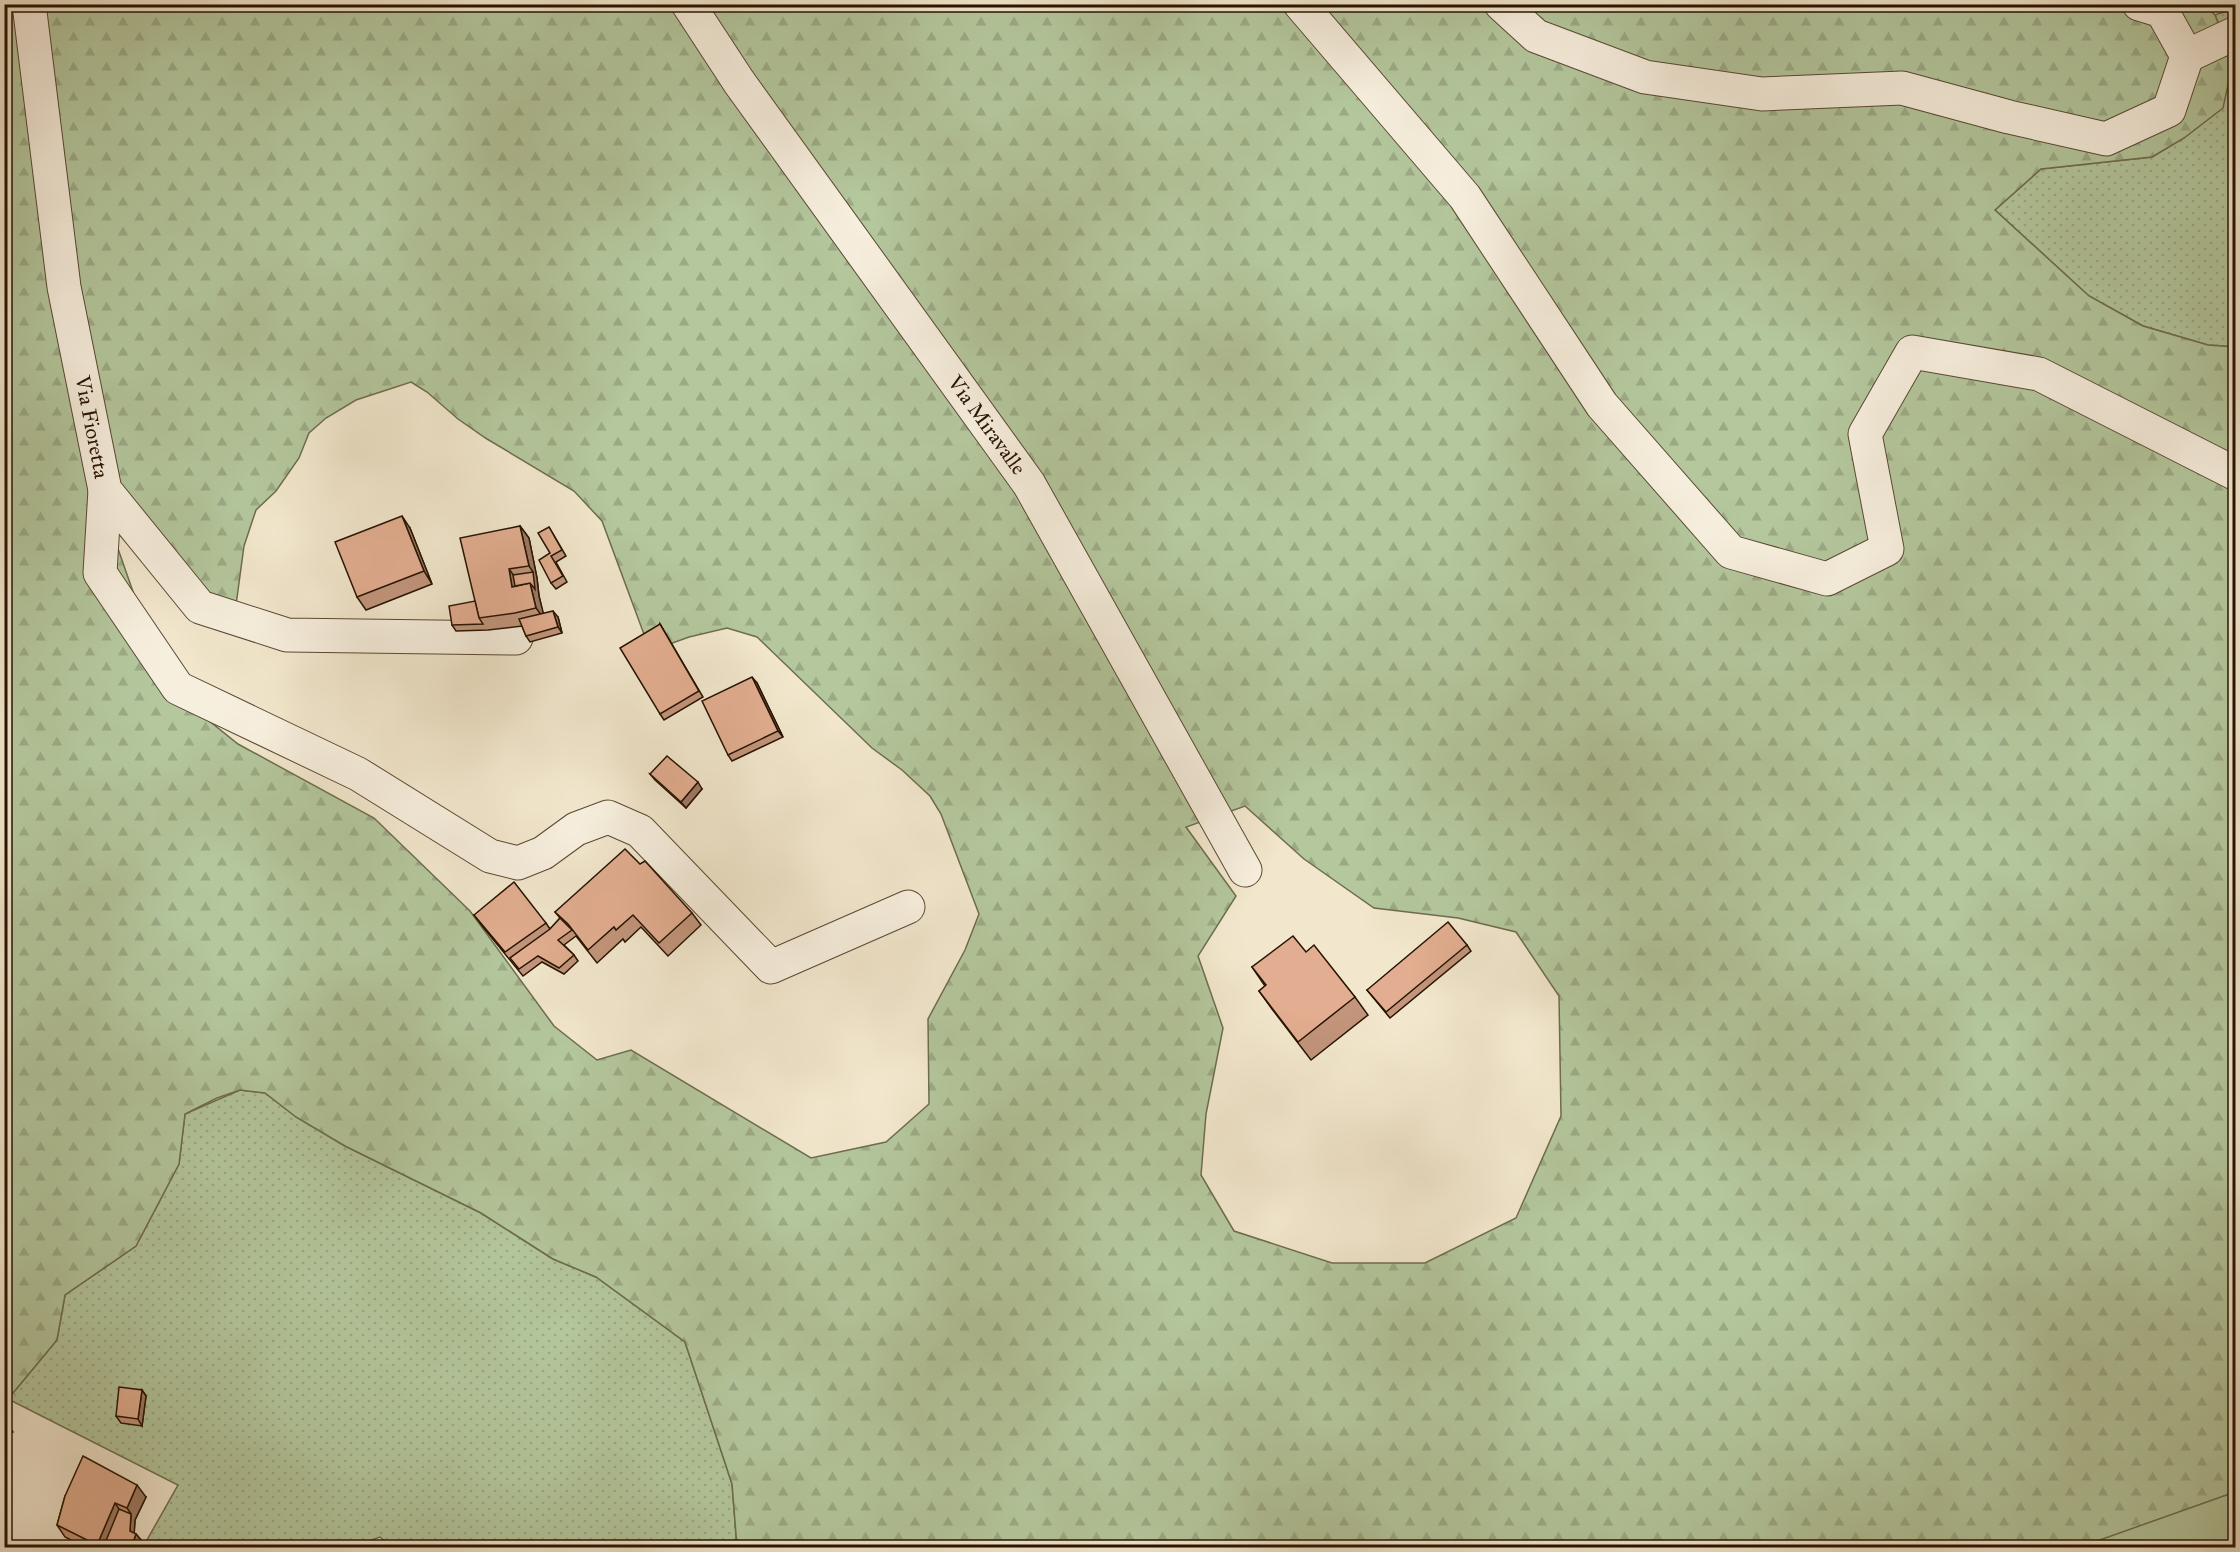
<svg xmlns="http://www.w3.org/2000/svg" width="2240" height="1552" font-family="'IM FELL Great Primer',serif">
<defs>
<pattern id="grass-dots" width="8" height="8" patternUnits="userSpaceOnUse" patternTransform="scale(1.5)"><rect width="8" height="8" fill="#b4c79d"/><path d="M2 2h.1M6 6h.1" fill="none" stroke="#9baa85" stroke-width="1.8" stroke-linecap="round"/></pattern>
<pattern id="forest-firs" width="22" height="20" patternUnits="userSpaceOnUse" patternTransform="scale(1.5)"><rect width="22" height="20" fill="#b4c79d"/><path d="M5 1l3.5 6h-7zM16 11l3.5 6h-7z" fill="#9baa85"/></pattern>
</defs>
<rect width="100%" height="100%" fill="#f2e7cd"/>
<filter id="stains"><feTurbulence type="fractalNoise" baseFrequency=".00333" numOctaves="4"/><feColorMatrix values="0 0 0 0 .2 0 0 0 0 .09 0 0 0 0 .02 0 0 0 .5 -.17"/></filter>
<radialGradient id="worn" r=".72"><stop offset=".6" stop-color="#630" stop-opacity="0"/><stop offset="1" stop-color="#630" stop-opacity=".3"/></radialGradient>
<g fill="url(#grass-dots)" stroke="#6d6d4e" stroke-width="1.5">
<path d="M2235 8V347L2208 345 2143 326 2089 296 1995 210 2041 169 2152 157 2184 138 2222 108 2233 62 2215 15Z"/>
<path d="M240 1090 265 1093 296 1117 345 1146 481 1213 553 1259 596 1277 685 1342 732 1484 737 1547 393 1548 380 1537 349 1548 143 1547 178 1485 8 1399 57 1340 65 1295 136 1246 179 1164 185 1114Z"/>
</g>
<path fill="url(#forest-firs)" stroke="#6d6d4e" stroke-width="1.5" fill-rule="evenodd" d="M4 5H2205L2215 15 2233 62 2223 108 2184 138 2152 157 2041 169 1995 210 2089 296 2143 326 2208 345 2235 347V1492L2080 1548 737 1547 732 1484 685 1342 596 1277 553 1259 481 1213 345 1146 296 1117 265 1093 240 1090 217 1098 185 1114 179 1164 136 1246 65 1295 57 1340 8 1399 5 1397ZM411 382 427 392 458 419 487 439 574 491 602 521 645 637 667 645 689 637 727 628 757 637 872 748 902 770 930 796 941 814 979 914 965 950 928 1019 929 1104 886 1142 811 1158 631 1050 597 1060 554 1026 470 911 374 818 238 744 166 686 109 523 196 619 236 605 244 546 256 510 276 491 299 458 309 433 326 418 356 400ZM1245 806 1304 859 1374 908 1458 918 1516 932 1559 996 1561 1116 1516 1218 1425 1263H1332L1234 1231 1201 1175 1206 1114 1223 1028 1198 956 1236 896 1186 827Z"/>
<path fill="#b4c79d" stroke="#6d6d4e" stroke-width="1.5" d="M2235 1492V1547H2080Z"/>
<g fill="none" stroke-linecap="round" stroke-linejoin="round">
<g stroke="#594833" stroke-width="35">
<g id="street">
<path d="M29 4 64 287 105 490 200 607 287 635 516 638"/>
<path d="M688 4 739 82 1029 484 1245 870"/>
<path d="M1300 4 1465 197 1602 405 1731 552 1827 579 1887 549 1865 434 1912 352 2039 374 2236 474"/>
<path d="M1501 4 1536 36 1645 77 1762 94 1902 88 2009 117 2106 139 2169 110 2187 56"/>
<path d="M2139 4 2162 11 2187 56 2236 33"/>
<path d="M105 490 100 573 178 688 358 774 490 856 518 863 543 853 576 829 608 817 640 831 771 967 908 907"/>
</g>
</g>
<use href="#street" stroke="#f7efde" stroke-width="33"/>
</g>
<g fill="#c2957c" stroke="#261300" stroke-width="1.5">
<path d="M520 526 529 538 537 578 539 596 543 614 558 617 562 633 530 642 526 636 522 626 488 630 456 631 452 625 475 601Z"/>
<path d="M549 527 566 556 556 562 567 582 556 589 551 583Z"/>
<path d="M410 528 432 584 366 610 357 597Z"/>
<path d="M660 624 703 697 664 720 660 714Z"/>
<path d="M757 683 783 737 732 761 728 755Z"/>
<path d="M650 774 702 789 686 808 655 780Z"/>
<path d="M640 864 692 913 701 925 668 956 641 927 625 942 623 939 597 963 576 936 564 945 574 955 578 961 564 974 542 962 523 976 483 927 474 915 546 923 550 929 560 918 555 912Z"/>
<path d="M1467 945 1471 951 1390 1018 1367 990Z"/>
<path d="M1306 952 1355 997 1368 1015 1311 1060 1272 1009 1259 991 1265 986 1252 967Z"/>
<path d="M142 1390 146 1396 142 1426 121 1423 116 1416Z"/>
<path d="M4 1418 13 1432 4 1437Z"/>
<path d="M65 1496 146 1497 135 1520 134 1533 136 1534 141 1540 138 1548H86L65 1537 57 1525Z"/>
</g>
<g fill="#9e7965" stroke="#261300" stroke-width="1.5">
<path d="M402 516 410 528 432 584 424 571Z"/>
<path d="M520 526 529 538 537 578 539 596 545 620 536 608 530 583 533 572 529 566Z"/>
<path d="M509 569 518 581 519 592 512 587Z"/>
<path d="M553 611 558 617 562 633 558 627Z"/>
<path d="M752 677 757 683 783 737 778 731Z"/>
<path d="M698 782 702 789 686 808 681 802Z"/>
<path d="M142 1390 146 1396 142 1426 138 1419Z"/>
<path d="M137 1485 146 1497 135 1520 134 1537 130 1531 131 1514 127 1508Z"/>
<path d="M115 1503 123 1515 110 1548H99L97 1545Z"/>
<path d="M136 1534 141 1540 138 1548H131Z"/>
</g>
<g fill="#e2ad90" stroke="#261300" stroke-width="1.5">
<path d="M402 516 424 571 357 597 335 542Z"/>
<path d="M520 526 529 566 509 569 512 587 530 583 536 608 515 613 479 618 460 538Z"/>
<path d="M549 527 562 550 551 556 563 576 551 583 539 560 550 553 538 533Z"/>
<path d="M533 572 535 589 530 583 515 586 513 575Z"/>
<path d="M475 601 479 618 483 624 452 625 449 606Z"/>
<path d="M553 611 558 627 526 636 519 619Z"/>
<path d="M660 624 699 691 660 714 620 648Z"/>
<path d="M752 677 778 731 728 755 702 701Z"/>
<path d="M667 756 698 782 681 802 650 774Z"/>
<path d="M625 849 640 864 645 861 692 913 659 943 633 915 616 930 614 927 588 950 568 924 555 912Z"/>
<path d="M514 882 546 923 505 952 474 915Z"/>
<path d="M560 918 572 930 558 940 574 955 559 968 538 956 519 969 510 958 550 929Z"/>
<path d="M1448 922 1467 945 1386 1012 1367 990Z"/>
<path d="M1293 936 1306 952 1314 945 1355 997 1298 1042 1259 991 1266 985 1252 967Z"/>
<path d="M119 1387 142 1390 138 1419 116 1416Z"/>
<path d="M4 1418 9 1425 4 1428Z"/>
<path d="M83 1456 137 1485 127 1508 115 1503 97 1545 57 1525 65 1496Z"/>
<path d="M119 1509 131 1514 130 1531 136 1534 131 1548H103Z"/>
</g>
<g text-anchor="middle" stroke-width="5" stroke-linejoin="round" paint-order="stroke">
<g font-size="21" fill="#261300" stroke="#f7efde">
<text transform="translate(987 425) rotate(54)" y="7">Via Miravalle</text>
<text transform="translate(92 427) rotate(79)" y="7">Via Fioretta</text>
</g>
</g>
<rect width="2240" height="1552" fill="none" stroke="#f2e7cd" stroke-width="24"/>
<rect x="6" y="6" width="2228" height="1540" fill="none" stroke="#261300" stroke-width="3"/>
<rect x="12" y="12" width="2216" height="1528" fill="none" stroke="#261300" stroke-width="1.5"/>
<rect width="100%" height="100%" filter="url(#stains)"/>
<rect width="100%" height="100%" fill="url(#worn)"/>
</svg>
